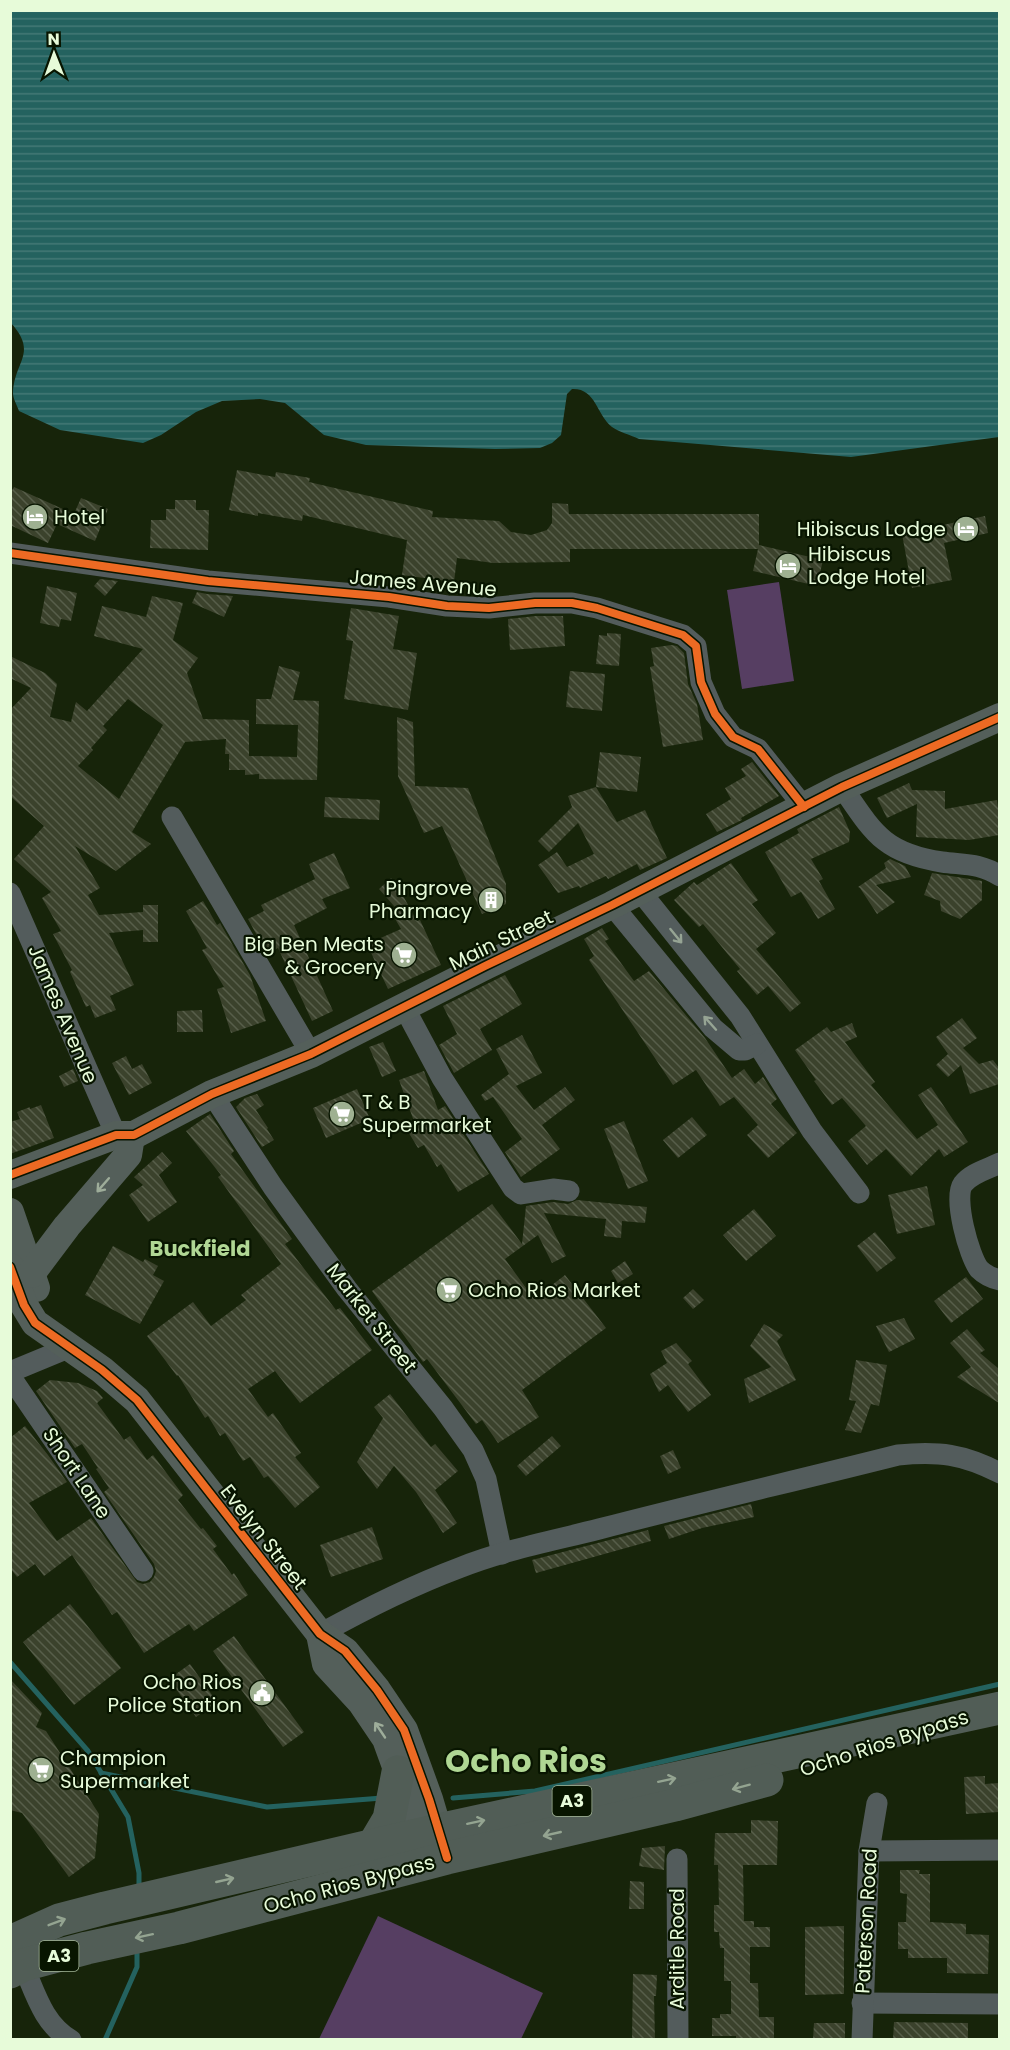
<svg xmlns="http://www.w3.org/2000/svg" width="1010" height="2050" font-family="Poppins,sans-serif">
<defs>
<pattern id="water-rules" width="6" height="5" patternUnits="userSpaceOnUse" patternTransform="scale(1.5)"><rect width="6" height="5" fill="#24625f"/><path d="M0 2.5h6" fill="none" stroke="#447975"/></pattern>
<pattern id="building-back-hatch" width="6" height="6" patternUnits="userSpaceOnUse" patternTransform="scale(1.5)"><rect width="6" height="6" fill="#3b422c"/><path d="M-1 5l2 2M0 0l6 6M5-1l2 2" fill="none" stroke="#575e4a"/></pattern>
</defs>
<rect width="100%" height="100%" fill="#17240a"/>
<g fill="#563e62">
<path d="M779 582 794 681 742 689 727 590Z"/>
<path d="M378 1916 543 1993 521 2039H319Z"/>
</g>
<path fill="url(#water-rules)" d="M10 11H999V437L851 457 639 439C631 435 619 432 612 427 596 414 596 388 572 389L567 394 561 435 552 443 540 448 495 449 366 445 324 435 285 403 260 399 222 401 196 412 161 435 143 443 60 430 19 411C17 405 13 399 13 393 14 361 39 353 10 322Z"/>
<g fill="none" stroke-linecap="round" stroke-linejoin="round">
<g stroke="#24625f" stroke-width="5">
<path d="M10 1662 88 1751 128 1817 139 1873V1888"/>
<path d="M101 1773 267 1807 382 1798"/>
<path d="M453 1798 535 1791 1000 1684"/>
<path d="M105 2040 137 1967V1949"/>
</g>
</g>
<g fill="url(#building-back-hatch)" fill-rule="evenodd">
<path d="M237 470 275 477 276 472 310 478 309 482 433 511 432 517 499 521 511 532 531 535 547 530 552 523V503L568 504 569 514H759V545L823 560 817 586 753 571 758 549H570V562L493 563 457 558 454 582 402 575 407 540 303 515 302 521 258 513V516L229 510Z"/>
<path d="M14 487 74 514 81 498 108 509 95 541 57 524 48 543 10 525V494Z"/>
<path d="M175 500H196V510H209L208 550 150 548 151 520H166V509H175Z"/>
<path d="M985 516 988 533 944 543 952 580 912 588 902 534 943 528V525Z"/>
<path d="M100 579 118 581 105 596 94 586Z"/>
<path d="M47 586 77 593 71 621 61 619 59 627 40 623Z"/>
<path d="M197 592 207 594 233 596 224 617 192 603Z"/>
<path d="M152 596 183 603 173 640 198 658 187 673 203 719 249 720V756L297 757 298 725 256 724V699H271L279 666 300 672 293 700 319 701 317 780 259 779V774L245 775V770H229V754H225L226 739 185 742 132 832 151 844 116 871 75 846 100 888 88 895 99 915 143 912V905H158V942H143V930L109 933 134 985 110 996 116 1010 95 1018 90 1005 86 1007 70 972 72 970 53 934 61 931 42 898 51 892 14 859 44 826 10 796V710L31 688 10 678V656L45 673 57 684 50 717 71 722 76 702 87 711 143 649 94 636 102 606 146 617ZM128 699 163 725 119 799 78 766 93 750 91 748 107 730 103 726Z"/>
<path d="M351 608 399 616 393 649 417 653 408 710 344 699 353 641 346 640Z"/>
<path d="M536 616H563L565 646 510 650 508 619Z"/>
<path d="M607 633 621 634 619 666 596 664 599 635 607 636Z"/>
<path d="M671 645 677 646 684 653 688 684 697 704 703 740 663 747 650 667 654 666 651 648Z"/>
<path d="M570 671 605 674 602 711 566 707Z"/>
<path d="M397 717 413 722 415 786 468 788 506 884V904L482 914 442 826 424 833 398 776Z"/>
<path d="M600 752 641 757 637 792 596 787Z"/>
<path d="M752 762 779 796 741 818 742 820 717 832 706 814 731 799 725 788 746 776 741 769Z"/>
<path d="M909 783 912 790 945 791V809L997 800 999 816V835L969 840 916 837 917 804 887 818 877 798Z"/>
<path d="M596 787 617 822 645 810 667 858 640 870 637 864 608 879 606 876 580 888 579 886 558 893 538 865 557 852 567 867 594 854 578 823 549 852 538 841 572 807 568 796Z"/>
<path d="M325 797 380 800 379 820 324 817Z"/>
<path d="M839 807 850 832 849 842 811 859 823 879 819 881 835 909 818 919 801 892 791 897 765 852 799 833 797 829Z"/>
<path d="M334 853 350 888 322 899 327 908 294 925 333 1011 312 1021 278 948 267 954 248 919 264 911 261 905 315 879 309 864Z"/>
<path d="M890 859 905 866 911 877 876 885 895 902 877 914 860 888 858 887 886 868 884 863Z"/>
<path d="M731 863 758 900 752 904 776 933 756 949 801 1003 790 1012 768 986 757 995 737 971 740 969 703 924 699 927 674 900 694 882 697 885Z"/>
<path d="M932 873 982 881V900L960 919 941 911 940 901 924 895Z"/>
<path d="M391 878 404 892 402 894 417 921 420 920 441 965 388 989 367 944 401 929 390 910 395 907 379 889Z"/>
<path d="M203 901 217 925 220 923 250 975 266 1021 231 1033 217 989 224 987 202 950 207 948 186 911Z"/>
<path d="M602 928 609 939 605 941 634 981 649 971 705 1038 732 1078 744 1069 755 1084 763 1077 777 1099 771 1104 797 1133 768 1158 747 1135 758 1125 734 1097 720 1106 696 1070 673 1085 589 960 594 956 584 939Z"/>
<path d="M505 975 522 1004 480 1029 492 1050 454 1073 439 1045 457 1034 443 1006Z"/>
<path d="M202 1010 203 1032H177V1011Z"/>
<path d="M962 1018 977 1038 963 1048 979 1064 993 1060 999 1068V1084L970 1094 961 1065 948 1077 936 1065 948 1054 936 1037Z"/>
<path d="M852 1023 857 1037 845 1042 875 1082 871 1085 917 1139 938 1125 918 1095 931 1087 968 1142 944 1157 939 1149 911 1176 886 1149 867 1165 848 1141 866 1126 842 1098 832 1105 814 1081 816 1080 795 1050 827 1027 831 1032Z"/>
<path d="M522 1035 542 1073 516 1086 534 1110 565 1087 575 1100 542 1125 560 1149 521 1177 505 1152 522 1139 493 1097 485 1101 481 1095 509 1074 496 1049Z"/>
<path d="M383 1042 396 1071 382 1077 369 1047Z"/>
<path d="M126 1056 132 1069 142 1064 152 1083 129 1095 112 1063Z"/>
<path d="M73 1069 78 1081 64 1087 59 1076Z"/>
<path d="M424 1071 438 1110 445 1106 489 1174 458 1192 441 1164 437 1167 424 1145 418 1148 407 1130 415 1124 399 1080Z"/>
<path d="M357 1089 370 1119 326 1138 313 1108Z"/>
<path d="M257 1094 264 1105 256 1110 268 1128 267 1129 274 1140 262 1147 236 1107 245 1098Z"/>
<path d="M41 1105 54 1138 10 1154V1122L20 1119 17 1112 30 1107V1109Z"/>
<path d="M210 1114 234 1151 231 1154 292 1239 285 1244 336 1310 340 1308 372 1350 300 1403 275 1371 248 1389 268 1417 273 1413 301 1453 295 1457 320 1487 295 1508 268 1476 264 1478 250 1457 243 1461 225 1433 220 1436 208 1416 205 1418 178 1375 177 1376 147 1336 193 1302 211 1326 246 1300 241 1295 281 1264 218 1177 221 1175 186 1131Z"/>
<path d="M692 1117 707 1135 678 1158 663 1140Z"/>
<path d="M624 1121 648 1181 628 1189 604 1129Z"/>
<path d="M162 1152 172 1163 159 1175 177 1202 148 1222 129 1195 143 1185 134 1177Z"/>
<path d="M927 1186 935 1225 897 1234 888 1195Z"/>
<path d="M577 1200 647 1207 645 1223 622 1221 621 1238 604 1236 606 1219 544 1213 566 1256 552 1263 538 1235 505 1259 534 1299 565 1275 606 1328 522 1390 539 1417 498 1443 482 1420 476 1424 427 1359 423 1362 372 1291 492 1204 522 1244 526 1206 553 1202 568 1204Z"/>
<path d="M754 1209 776 1236 746 1261 723 1235Z"/>
<path d="M875 1232 896 1258 877 1272 857 1246Z"/>
<path d="M113 1246 143 1262 145 1259 158 1266 153 1275 164 1281 140 1324 85 1295Z"/>
<path d="M625 1261 633 1274 618 1283 611 1271Z"/>
<path d="M966 1277 983 1299 951 1323 934 1301Z"/>
<path d="M693 1289 704 1300 693 1309 683 1298Z"/>
<path d="M904 1318 915 1339 889 1352 876 1326Z"/>
<path d="M764 1324 783 1335 777 1341 796 1380 749 1403 744 1379 771 1367 750 1346Z"/>
<path d="M967 1329 985 1350 980 1353 999 1369V1403L957 1377 971 1367 950 1343Z"/>
<path d="M676 1343 692 1361 688 1364 711 1395 688 1412 668 1385 659 1392 650 1374 667 1363 661 1351Z"/>
<path d="M856 1360 887 1365 879 1406 871 1404 861 1433 845 1430 856 1401 849 1400Z"/>
<path d="M50 1380 78 1383 97 1391 103 1398 97 1403 124 1440 130 1436 147 1460 153 1455 183 1495 178 1500 201 1529 203 1528 217 1546 213 1549 232 1575 234 1573 248 1595 194 1631 189 1624 144 1653 117 1612 112 1615 72 1555 44 1576 35 1564 17 1577 10 1568V1438L25 1426 48 1455 67 1482 29 1503 57 1541 91 1518 137 1582 143 1584 150 1582 154 1577 156 1571 154 1564 104 1492 109 1488 96 1469 98 1468 82 1444 75 1448 36 1391Z"/>
<path d="M390 1394 431 1447 435 1444 458 1471 435 1490 457 1523 443 1533 416 1492 394 1466 377 1489 357 1462 383 1418 374 1407Z"/>
<path d="M552 1436 561 1446 526 1476 517 1466Z"/>
<path d="M673 1450 681 1468 668 1474 660 1456Z"/>
<path d="M751 1504 754 1517 702 1528 669 1539 664 1526Z"/>
<path d="M372 1527 383 1559 331 1577 320 1545Z"/>
<path d="M648 1530 651 1541 536 1573 532 1560Z"/>
<path d="M70 1604 121 1668 74 1705 23 1642Z"/>
<path d="M234 1636 304 1732 283 1747 213 1651Z"/>
<path d="M190 1664 217 1702 196 1717 169 1679Z"/>
<path d="M10 1679 42 1713 36 1727 46 1731 99 1814 95 1858 69 1877 22 1813 10 1810Z"/>
<path d="M985 1776V1784L999 1783V1812L966 1814 964 1777Z"/>
<path d="M751 1820 778 1821 777 1865H743L744 1921H754V1927H770V1947H750V1983H758L759 2017H774V2040H736V2036H712V2018H720V2014H731V1981H724V1948H720L719 1932H714V1905H719L718 1865H714L715 1833H751Z"/>
<path d="M665 1846 664 1870 639 1866 642 1848Z"/>
<path d="M900 1870H920L919 1874H930V1922L966 1924V1934L989 1935 988 1974 947 1973V1958H908V1949H898V1922H906L907 1894 900 1893Z"/>
<path d="M630 1881 644 1882V1909H629Z"/>
<path d="M844 1926V1994L805 1995V1927Z"/>
<path d="M633 1974 657 1975 656 1996H654L655 2040H632Z"/>
<path d="M894 2022 968 2023V2040H893Z"/>
<path d="M814 2023H845V2040H813Z"/>
</g>
<g fill="none" stroke-linecap="round" stroke-linejoin="round">
<g stroke="#535c5c" stroke-width="21">
<path d="M10 553 208 581 389 597 447 606 489 608 535 603H572L597 608 683 635 696 646 701 682 715 714 733 737 758 749 804 807"/>
<path d="M842 787C873 832 883 853 942 862 964 865 980 863 1000 876"/>
<path d="M172 817 311 1054"/>
<path d="M640 891 740 1016 812 1131 859 1193"/>
<path d="M10 893 116 1135"/>
<path d="M612 905 713 1028 739 1050H745L757 1044"/>
<path d="M404 1007 442 1078 513 1188 521 1194 553 1189 569 1191"/>
<path d="M212 1094 273 1187 347 1289 443 1408 473 1450 486 1479 502 1554"/>
<path d="M1000 1163C988 1169 971 1173 963 1184 953 1198 969 1256 979 1269 985 1275 991 1278 1000 1280"/>
<path d="M10 1372 68 1348"/>
<path d="M10 1376 143 1571"/>
<path d="M320 1634C365 1609 411 1586 459 1568 504 1550 552 1541 599 1529 699 1503 799 1480 898 1455 939 1451 963 1454 1000 1473"/>
<path d="M869 1851 1000 1850"/>
<path d="M677 1859 678 2040"/>
<path d="M23 1965C35 1992 43 2024 71 2040"/>
<path d="M862 2003 1000 2004"/>
<path d="M862 2040 869 1851 877 1803"/>
</g>
<g stroke="#545f5a" stroke-width="28">
<path d="M10 1175 116 1135H134L212 1094 311 1054 485 966 612 905 842 787 1000 717"/>
<path d="M10 1212 36 1288"/>
<path d="M10 1267 24 1305 35 1323 102 1370 137 1400 320 1634 345 1651 377 1690 404 1730 429 1799 444 1850"/>
<path d="M31 1274 67 1226 128 1155 131 1136"/>
<path d="M320 1634 326 1664 361 1702 386 1739 410 1805 425 1856"/>
</g>
<g stroke="#515d56" stroke-width="33">
<path d="M373 1846 389 1819 398 1772"/>
<path d="M10 1942 59 1920 105 1908 438 1830 1000 1708"/>
<path d="M10 1972 23 1965 87 1948 179 1928 447 1858 675 1805 767 1780"/>
</g>
<g stroke="#081500" stroke-width="11">
<g id="cycleway">
<path d="M10 553 208 581 389 597 447 606 489 608 535 603H572L597 608 683 635 696 646 701 682 715 714 733 737 758 749 804 807"/>
<path d="M10 1175 116 1135H134L212 1094 311 1054 485 966 612 905 842 787 1000 717"/>
<path d="M10 1267 24 1305 35 1323 102 1370 137 1400 320 1634 345 1651 377 1690 404 1730 429 1799 447 1858"/>
</g>
</g>
<use href="#cycleway" stroke="#ed6a23" stroke-width="8"/>
</g>
<defs><path id="oneway-shaft" d="M-6 0H5M1.5-3L5.5 0L1.5 3" fill="none" stroke-width="1.6" stroke-linecap="round" stroke-linejoin="round" transform="scale(1.5)"/></defs>
<g stroke="#96a494">
<use href="#oneway-shaft" transform="translate(676 936) rotate(51)"/>
<use href="#oneway-shaft" transform="translate(710 1023) rotate(-132)"/>
</g>
<g stroke="#9ead9a">
<use href="#oneway-shaft" transform="translate(103 1185) rotate(131)"/>
<use href="#oneway-shaft" transform="translate(380 1730) rotate(-124)"/>
</g>
<g stroke="#94a491">
<use href="#oneway-shaft" transform="translate(667 1780) rotate(-12)"/>
<use href="#oneway-shaft" transform="translate(741 1787) rotate(165)"/>
<use href="#oneway-shaft" transform="translate(476 1822) rotate(-12)"/>
<use href="#oneway-shaft" transform="translate(552 1834) rotate(167)"/>
<use href="#oneway-shaft" transform="translate(225 1880) rotate(-13)"/>
<use href="#oneway-shaft" transform="translate(57 1922) rotate(-21)"/>
<use href="#oneway-shaft" transform="translate(144 1936) rotate(168)"/>
</g>
<defs>
<g id="hotel-disc" transform="scale(1.35)"><circle r="9.5" fill="#9eb091" stroke="#081500"/><path d="M-6-4.5h1.5V1H6V5H4.5V3h-9V5H-6ZM-4 0a1.8 1.8 0 1 1 3.6 0ZM.5 0V-2.5h3Q6-2.5 6 0Z" fill="#fff"/></g>
<g id="building-disc" transform="scale(1.35)"><circle r="9.5" fill="#9eb091" stroke="#081500"/><path d="M-4-6H4V6H1V3H-1V6H-4ZM-2.5-4.3h1.7v1.8h-1.7ZM.8-4.3h1.7v1.8H.8ZM-2.5-1h1.7V.8h-1.7ZM.8-1h1.7V.8H.8Z" fill="#fff"/></g>
<g id="supermarket-disc" transform="scale(1.35)"><circle r="9.5" fill="#9eb091" stroke="#081500"/><path d="M-6-5.5h2.5l.6 2H6L4.5 2H-2.5L-4.4-4H-6ZM-1.5 3.2a1.3 1.3 0 1 0 .1 0ZM3 3.2a1.3 1.3 0 1 0 .1 0Z" fill="#fff"/></g>
<g id="civic-disc" transform="scale(1.35)"><circle r="9.5" fill="#9eb091" stroke="#081500"/><path d="M-.6-6.5H3V-4.5H.6V-3L4-1V1h2V6H-6V1h2V-1L-.6-3ZM-1.2 2.5V6h2.4V2.5Z" fill="#fff"/></g>
</defs>
<g fill-rule="evenodd">
<use href="#hotel-disc" x="35" y="517"/>
<use href="#hotel-disc" x="966" y="529"/>
<use href="#hotel-disc" x="788" y="566"/>
<use href="#building-disc" x="491" y="900"/>
<use href="#supermarket-disc" x="404" y="955"/>
<use href="#supermarket-disc" x="342" y="1114"/>
<use href="#supermarket-disc" x="449" y="1290"/>
<use href="#civic-disc" x="262" y="1693"/>
<use href="#supermarket-disc" x="41" y="1770"/>
</g>
<g text-anchor="middle" stroke-width="4.5" stroke-linejoin="round" paint-order="stroke">
<g fill="#081500" stroke="#a4b698" stroke-width="1.5">
<rect x="552.5" y="1786" width="39" height="30" rx="4.5"/>
<rect x="39.5" y="1941" width="39" height="30" rx="4.5"/>
</g>
<g font-size="18" font-weight="bold" fill="#e7fbd9">
<text x="572" y="1807">A3</text>
<text x="59" y="1962">A3</text>
</g>
<g font-size="20" fill="#e7fbd9" stroke="#081500" text-anchor="start">
<text x="54" y="524">Hotel</text>
<text x="946" y="536" text-anchor="end">Hibiscus Lodge</text>
<text x="808" y="561">Hibiscus<tspan x="808" dy="23">Lodge Hotel</tspan></text>
<text x="472" y="895" text-anchor="end">Pingrove<tspan x="472" dy="23">Pharmacy</tspan></text>
<text x="384" y="951" text-anchor="end">Big Ben Meats<tspan x="384" dy="23">&amp; Grocery</tspan></text>
<text x="362" y="1109">T &amp; B<tspan x="362" dy="23">Supermarket</tspan></text>
<text x="468" y="1297">Ocho Rios Market</text>
<text x="242" y="1689" text-anchor="end">Ocho Rios<tspan x="242" dy="23">Police Station</tspan></text>
<text x="60" y="1765">Champion<tspan x="60" dy="23">Supermarket</tspan></text>
</g>
<g font-size="20" fill="#e7fbd9" stroke="#081500">
<text transform="translate(423 583) rotate(5)" y="7">James Avenue</text>
<text transform="translate(501 940) rotate(-26)" y="7">Main Street</text>
<text transform="translate(63 1014) rotate(67)" y="7">James Avenue</text>
<text transform="translate(372 1318) rotate(52)" y="7">Market Street</text>
<text transform="translate(77 1473) rotate(56)" y="7">Short Lane</text>
<text transform="translate(264 1537) rotate(52)" y="7">Evelyn Street</text>
<text transform="translate(884 1743) rotate(-18)" y="7">Ocho Rios Bypass</text>
<text transform="translate(349 1884) rotate(-15)" y="7">Ocho Rios Bypass</text>
<text transform="translate(866 1921) rotate(-87)" y="7">Paterson Road</text>
<text transform="translate(677 1949) rotate(-90)" y="7">Arditle Road</text>
</g>
<g font-size="21" font-weight="bold" fill="#b0d794" stroke="#081500">
<text x="200" y="1256">Buckfield</text>
</g>
<g font-size="32" font-weight="bold" fill="#b0d794" stroke="#081500">
<text x="526" y="1772">Ocho Rios</text>
</g>
</g>
<rect width="1010" height="2050" fill="none" stroke="#e7fbd9" stroke-width="24"/>
<g transform="translate(54 54) rotate(359)" stroke="#081500" stroke-width="4.5" paint-order="stroke">
<path d="M0-4.5L10 22L0 15L-10 22Z" fill="#e7fbd9"/>
<text y="-9" font-size="16" font-weight="bold" text-anchor="middle" fill="#e7fbd9">N</text>
</g>
</svg>
